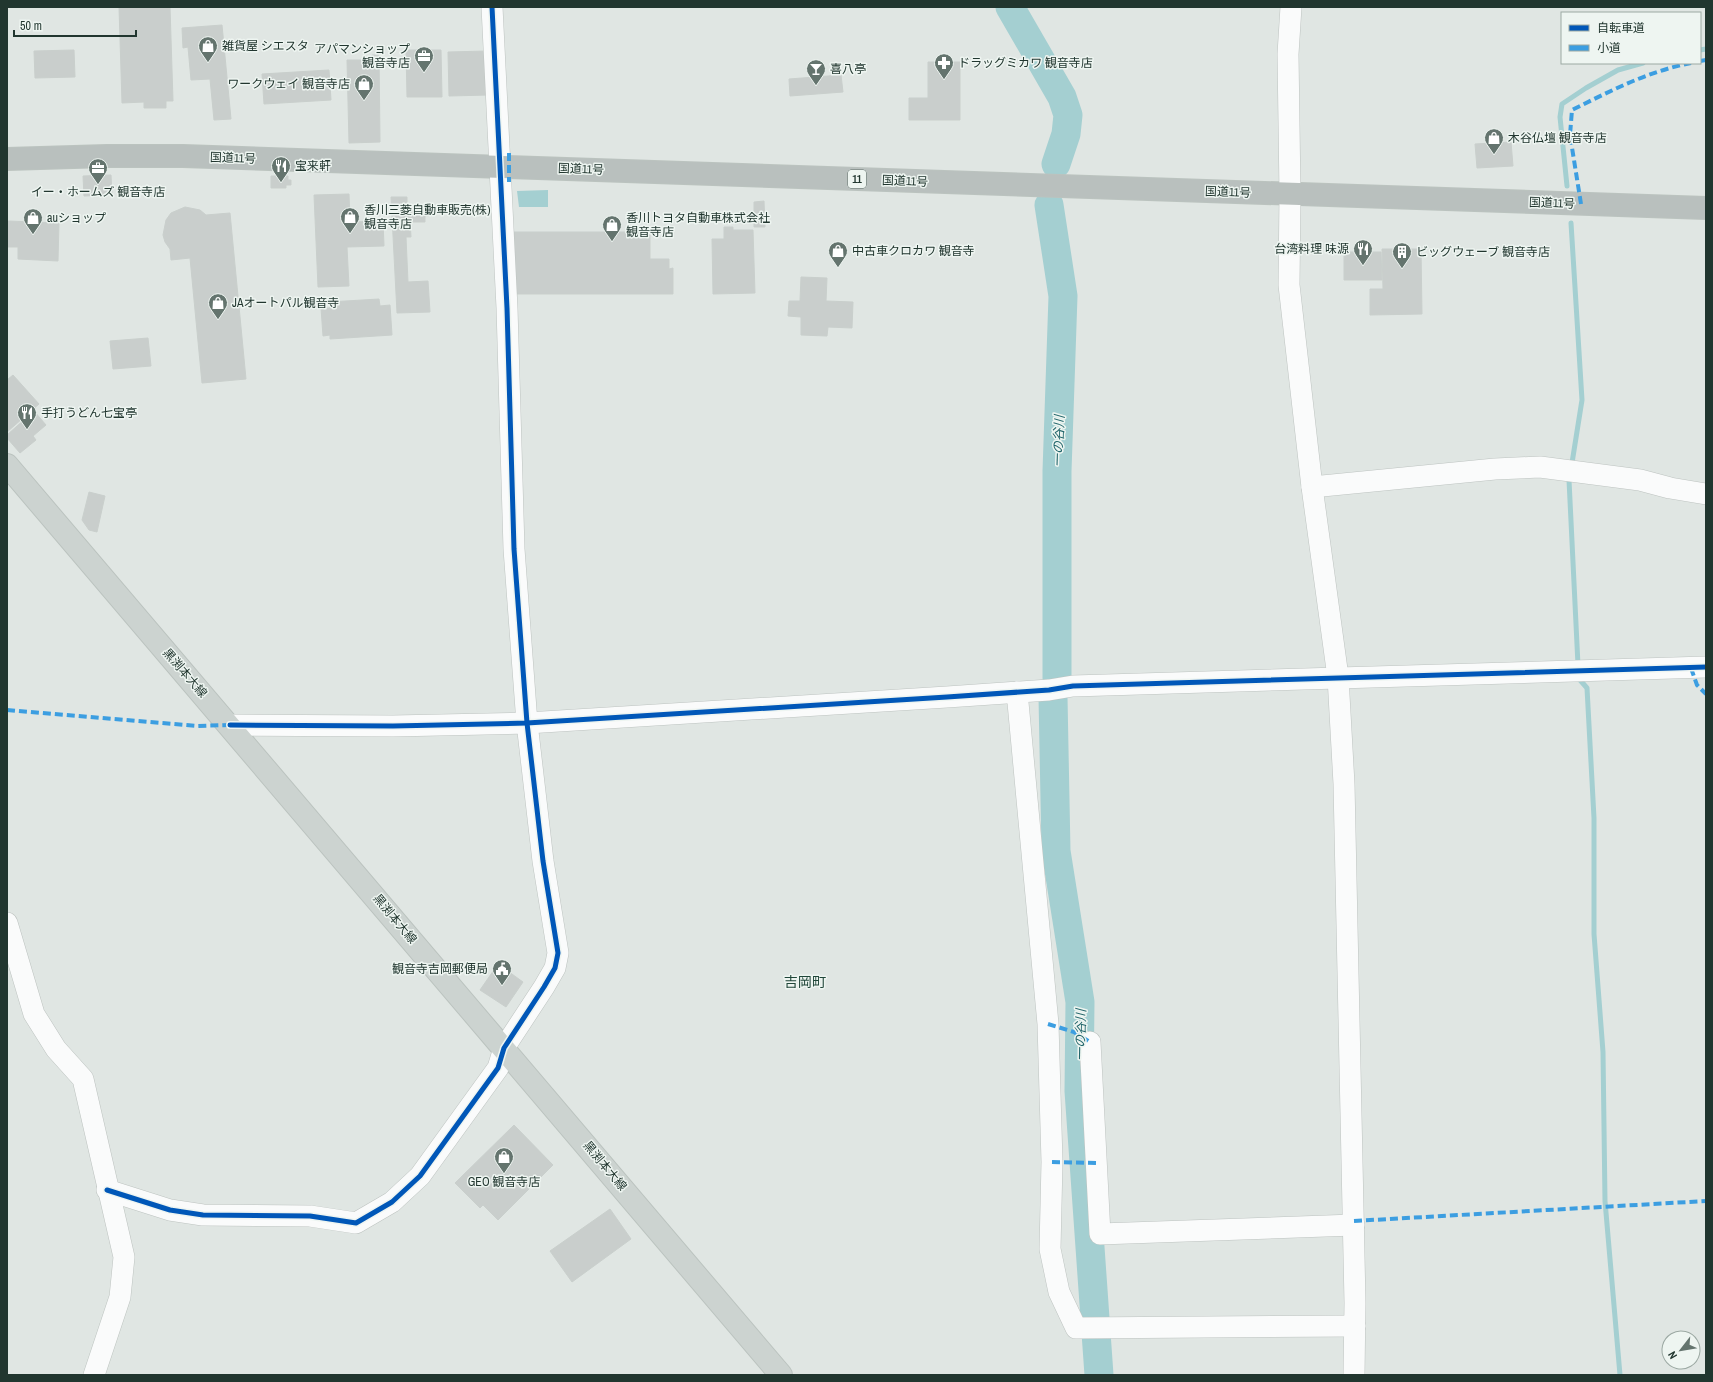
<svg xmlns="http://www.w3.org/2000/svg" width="1713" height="1382" font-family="'Archivo Narrow','Noto Sans JP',sans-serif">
<rect width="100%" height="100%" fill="#e0e6e3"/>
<path fill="#a4cfd1" d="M548 190V207H519L517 191Z"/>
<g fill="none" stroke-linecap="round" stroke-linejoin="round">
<g stroke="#a4cfd1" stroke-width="5">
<path d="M1700 50 1706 49"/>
<path d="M1567 186 1560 117 1562 104 1586 88 1618 70 1643 63"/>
<path d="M1571 223 1582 400 1572 463"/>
<path d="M1569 480 1578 665"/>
<path d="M1580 680 1587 688 1594 818V934L1603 1052 1605 1201 1620 1375"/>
</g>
<g stroke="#a4cfd1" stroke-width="29">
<path d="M1010 7 1062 97 1068 115 1066 134 1056 164"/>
<path d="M1049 205 1063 296 1057 471V678"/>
<path d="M1053 697 1056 851 1080 1002 1079 1091 1099 1375"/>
</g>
</g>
<g fill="#c9cecc" stroke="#c9cfcc">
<path d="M119 7H170L173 101H166V108H144V102L122 103Z"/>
<path d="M222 25 231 119 214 120 210 79 191 80 188 47 183 48 182 28Z"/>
<path d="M74 50 75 77 35 78 34 51Z"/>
<path d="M406 50H441L442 97H407Z"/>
<path d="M487 51 488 95 449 96 448 52Z"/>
<path d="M372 55H379L380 142 349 143 347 60H372Z"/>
<path d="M928 62H960V120H909V98H928Z"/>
<path d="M329 70 331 100 264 104 262 74Z"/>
<path d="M841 75 843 92 790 96 789 79Z"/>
<path d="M1511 142 1513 166 1477 168 1475 144Z"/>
<path d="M111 175 112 195 84 196 83 176Z"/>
<path d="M271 176H288V180H291V185H286V188H271Z"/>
<path d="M349 194 350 222 383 221 384 246 347 247 349 286 318 287 314 195Z"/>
<path d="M391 197H407V210L425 209V222H410L411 237H406L408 282 428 281 430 312 397 313Z"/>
<path d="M764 201 765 227H754V202Z"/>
<path d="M185 207 200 210 206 215 230 213 246 379 202 383 190 258 171 260 170 249 165 242 163 235 166 220 171 213Z"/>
<path d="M8 221 59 223 58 261 18 259V247H7Z"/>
<path d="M724 227H733V230H753L755 293 713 294 712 239H724Z"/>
<path d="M509 232H650V259H669V269L673 268V294H509Z"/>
<path d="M1382 249H1421L1422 314 1370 315V289H1383Z"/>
<path d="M1344 252H1381L1382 280H1344Z"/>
<path d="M801 277 827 278 826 301 853 302 852 328 828 327 827 336 801 335V317L788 316 789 301H800Z"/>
<path d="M379 299 380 306 390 305 392 335 330 339V335L323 336 321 308H330L329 302Z"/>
<path d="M148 338 151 366 113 369 110 341Z"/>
<path d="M13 375 39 404 7 432V380Z"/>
<path d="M34 411 46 425 33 436 36 440 20 453 7 438V435Z"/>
<path d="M89 492 105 496 97 532 89 530 82 520Z"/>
<path d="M498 964 523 982 506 1007 480 990Z"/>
<path d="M514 1125 553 1165 498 1220 483 1205 480 1208 455 1183Z"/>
<path d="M610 1209 631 1239 572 1282 550 1251Z"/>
</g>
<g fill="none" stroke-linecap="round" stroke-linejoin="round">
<g stroke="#bdc3c0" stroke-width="22">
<g id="minor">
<path d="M1291 7 1288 54 1290 194 1289 285 1312 487 1338 677 1344 784 1355 1303 1354 1375"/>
<path d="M1312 487 1495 469 1540 467 1640 480 1670 488 1706 494"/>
<path d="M1017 692 1048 1024 1052 1162 1050 1249 1059 1292 1076 1328 1355 1326"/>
<path d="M230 725 393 726 527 723 947 697 1049 690 1073 686 1706 667"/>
<path d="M7 923 34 1014 56 1049 83 1079 124 1257 120 1297 94 1375"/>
<path d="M1090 1042 1100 1234 1354 1225"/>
<path d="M107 1190 170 1210 203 1215 310 1216 356 1223 392 1202 420 1176 498 1068 504 1048 544 987 555 968 558 953 543 861 527 723 514 549 507 308 492 7"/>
</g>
</g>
<g stroke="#bbc3bf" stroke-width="24">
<path id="major" d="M7 465 781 1375"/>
</g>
<g stroke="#bbc3bf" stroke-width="24">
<path id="highway" d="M7 159 107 156H183L1706 208"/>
</g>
<use href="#minor" stroke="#fafbfb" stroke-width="21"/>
<use href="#major" stroke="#ccd3d0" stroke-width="22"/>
<use href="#highway" stroke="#b9c0be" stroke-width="22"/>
<g stroke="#3c9ee1" stroke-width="4" stroke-dasharray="8 4" stroke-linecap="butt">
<path d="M1700 61 1706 60"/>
<path d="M509 153V182"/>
<path d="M1581 204 1570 135 1572 110C1610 91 1649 71 1691 63"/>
<path d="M1691 668 1697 685 1706 694"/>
<path d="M7 710 198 726 230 725"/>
<path d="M1048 1024 1074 1032 1090 1042"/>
<path d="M1052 1162 1096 1163"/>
<path d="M1354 1221 1706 1201"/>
</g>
<g stroke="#eef5f1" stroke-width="8">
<g id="cycleway">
<path d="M230 725 393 726 527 723 947 697 1049 690 1073 686 1706 667"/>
<path d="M107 1190 170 1210 203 1215 310 1216 356 1223 392 1202 420 1176 498 1068 504 1048 544 987 555 968 558 953 543 861 527 723 514 549 507 308 492 7"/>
</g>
</g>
<use href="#cycleway" stroke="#0057b8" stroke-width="5"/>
</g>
<defs>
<g id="shop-pin" transform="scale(1)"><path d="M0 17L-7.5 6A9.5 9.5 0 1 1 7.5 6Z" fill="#64746e" stroke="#eef5f1"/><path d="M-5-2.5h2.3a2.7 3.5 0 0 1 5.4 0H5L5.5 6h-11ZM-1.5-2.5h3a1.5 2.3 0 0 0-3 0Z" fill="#fff"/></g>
<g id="office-pin" transform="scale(1)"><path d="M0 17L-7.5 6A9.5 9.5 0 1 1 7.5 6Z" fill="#64746e" stroke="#eef5f1"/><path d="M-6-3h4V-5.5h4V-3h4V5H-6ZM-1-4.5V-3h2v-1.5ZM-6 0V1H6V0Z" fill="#fff"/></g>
<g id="pharmacy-pin" transform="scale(1)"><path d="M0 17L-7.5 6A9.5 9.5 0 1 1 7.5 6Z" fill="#64746e" stroke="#eef5f1"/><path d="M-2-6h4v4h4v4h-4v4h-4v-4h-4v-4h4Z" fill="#fff"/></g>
<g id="bar-pin" transform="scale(1)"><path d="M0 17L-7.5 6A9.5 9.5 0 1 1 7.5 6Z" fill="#64746e" stroke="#eef5f1"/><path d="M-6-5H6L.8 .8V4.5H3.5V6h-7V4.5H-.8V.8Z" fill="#fff"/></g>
<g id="restaurant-pin" transform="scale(1)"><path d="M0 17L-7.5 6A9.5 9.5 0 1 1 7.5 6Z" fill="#64746e" stroke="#eef5f1"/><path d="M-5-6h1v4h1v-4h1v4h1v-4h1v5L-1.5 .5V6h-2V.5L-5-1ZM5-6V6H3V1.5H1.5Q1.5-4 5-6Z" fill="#fff"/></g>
<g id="building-pin" transform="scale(1)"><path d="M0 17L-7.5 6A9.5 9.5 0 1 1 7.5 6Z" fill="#64746e" stroke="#eef5f1"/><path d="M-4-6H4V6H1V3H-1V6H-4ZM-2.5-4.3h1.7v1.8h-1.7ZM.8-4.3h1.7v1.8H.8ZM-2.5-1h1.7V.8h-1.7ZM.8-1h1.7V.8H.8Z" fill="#fff"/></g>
<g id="civic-pin" transform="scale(1)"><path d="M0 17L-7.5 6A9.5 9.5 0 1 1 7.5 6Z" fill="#64746e" stroke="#eef5f1"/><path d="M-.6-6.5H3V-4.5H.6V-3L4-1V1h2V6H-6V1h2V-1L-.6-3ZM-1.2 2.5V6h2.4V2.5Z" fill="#fff"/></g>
</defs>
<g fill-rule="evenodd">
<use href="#shop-pin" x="208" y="46"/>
<use href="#office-pin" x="424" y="56"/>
<use href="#pharmacy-pin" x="944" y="63"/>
<use href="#bar-pin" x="816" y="69"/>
<use href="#shop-pin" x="364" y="84"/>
<use href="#shop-pin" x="1494" y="138"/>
<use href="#restaurant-pin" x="281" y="166"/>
<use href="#office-pin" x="98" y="168"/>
<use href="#shop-pin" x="350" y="217"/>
<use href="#shop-pin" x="33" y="218"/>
<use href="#shop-pin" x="612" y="225"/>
<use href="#restaurant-pin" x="1363" y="249"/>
<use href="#shop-pin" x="838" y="251"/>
<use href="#building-pin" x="1402" y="252"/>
<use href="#shop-pin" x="218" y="303"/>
<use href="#restaurant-pin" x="27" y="413"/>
<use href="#civic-pin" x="502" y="969"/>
<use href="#shop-pin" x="504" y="1157"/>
</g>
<g text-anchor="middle" stroke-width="3" stroke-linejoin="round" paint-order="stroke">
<rect fill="#eef5f1" stroke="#5e6f69" stroke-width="1" x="848" y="170" width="18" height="18" rx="3"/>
<g font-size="11" font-weight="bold" fill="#21362f">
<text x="857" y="183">11</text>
</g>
<g font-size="12" fill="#21362f" stroke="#eef5f1" text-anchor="start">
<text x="222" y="50">雑貨屋 シエスタ</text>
<text x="410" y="53" text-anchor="end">アパマンショップ<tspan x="410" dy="14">観音寺店</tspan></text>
<text x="958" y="67">ドラッグミカワ 観音寺店</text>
<text x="830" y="73">喜八亭</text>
<text x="350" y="88" text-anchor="end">ワークウェイ 観音寺店</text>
<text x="1508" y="142">木谷仏壇 観音寺店</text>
<text x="295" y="170">宝来軒</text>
<text x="98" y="196" text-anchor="middle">イー・ホームズ 観音寺店</text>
<text x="364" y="214">香川三菱自動車販売(株)<tspan x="364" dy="14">観音寺店</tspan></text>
<text x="47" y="222">auショップ</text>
<text x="626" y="222">香川トヨタ自動車株式会社<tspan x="626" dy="14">観音寺店</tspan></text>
<text x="1349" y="253" text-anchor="end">台湾料理 味源</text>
<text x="852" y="255">中古車クロカワ 観音寺</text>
<text x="1416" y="256">ビッグウェーブ 観音寺店</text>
<text x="232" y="307">JAオートパル観音寺</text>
<text x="41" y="417">手打うどん七宝亭</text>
<text x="488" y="973" text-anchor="end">観音寺吉岡郵便局</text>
<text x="504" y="1186" text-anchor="middle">GEO 観音寺店</text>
</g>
<g font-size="12" fill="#21362f" stroke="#eef5f1">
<text transform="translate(233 158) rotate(2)" y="4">国道11号</text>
<text transform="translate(581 169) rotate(2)" y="4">国道11号</text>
<text transform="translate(905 181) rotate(2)" y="4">国道11号</text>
<text transform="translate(1228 192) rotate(2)" y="4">国道11号</text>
<text transform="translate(1552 203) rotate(2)" y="4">国道11号</text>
<text transform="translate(185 673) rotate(49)" y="4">黒渕本大線</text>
<text transform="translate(395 919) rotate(50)" y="4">黒渕本大線</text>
<text transform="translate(605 1166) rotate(50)" y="4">黒渕本大線</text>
</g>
<g font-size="13" font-style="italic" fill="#22666b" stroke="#eef5f1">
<text transform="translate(1058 441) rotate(-88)" y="5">一の谷川</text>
<text transform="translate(1080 1035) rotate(-89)" y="5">一の谷川</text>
</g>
<g font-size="14" fill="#204639" stroke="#eef5f1">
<text x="805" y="987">吉岡町</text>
</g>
</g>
<rect width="1713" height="1382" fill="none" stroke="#21362f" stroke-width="16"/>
<rect x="1561" y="12" width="140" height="52" fill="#eef5f1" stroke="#9ca9a3"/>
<rect x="1569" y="25" width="20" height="6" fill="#0057b8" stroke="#9ca9a3"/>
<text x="1597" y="32" font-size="12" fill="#21362f">自転車道</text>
<rect x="1569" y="45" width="20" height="6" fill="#3c9ee1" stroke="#9ca9a3"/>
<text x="1597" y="52" font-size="12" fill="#21362f">小道</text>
<g transform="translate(1681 1350) rotate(239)"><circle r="19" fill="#eef5f1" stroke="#9ca9a3"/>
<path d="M0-3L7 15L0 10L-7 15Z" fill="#64746e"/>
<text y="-6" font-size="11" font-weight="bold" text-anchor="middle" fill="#21362f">N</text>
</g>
<path d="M14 30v6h122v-6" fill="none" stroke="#21362f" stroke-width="2"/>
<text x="20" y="30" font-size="12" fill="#21362f" stroke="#eef5f1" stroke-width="3" paint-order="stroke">50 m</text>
</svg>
